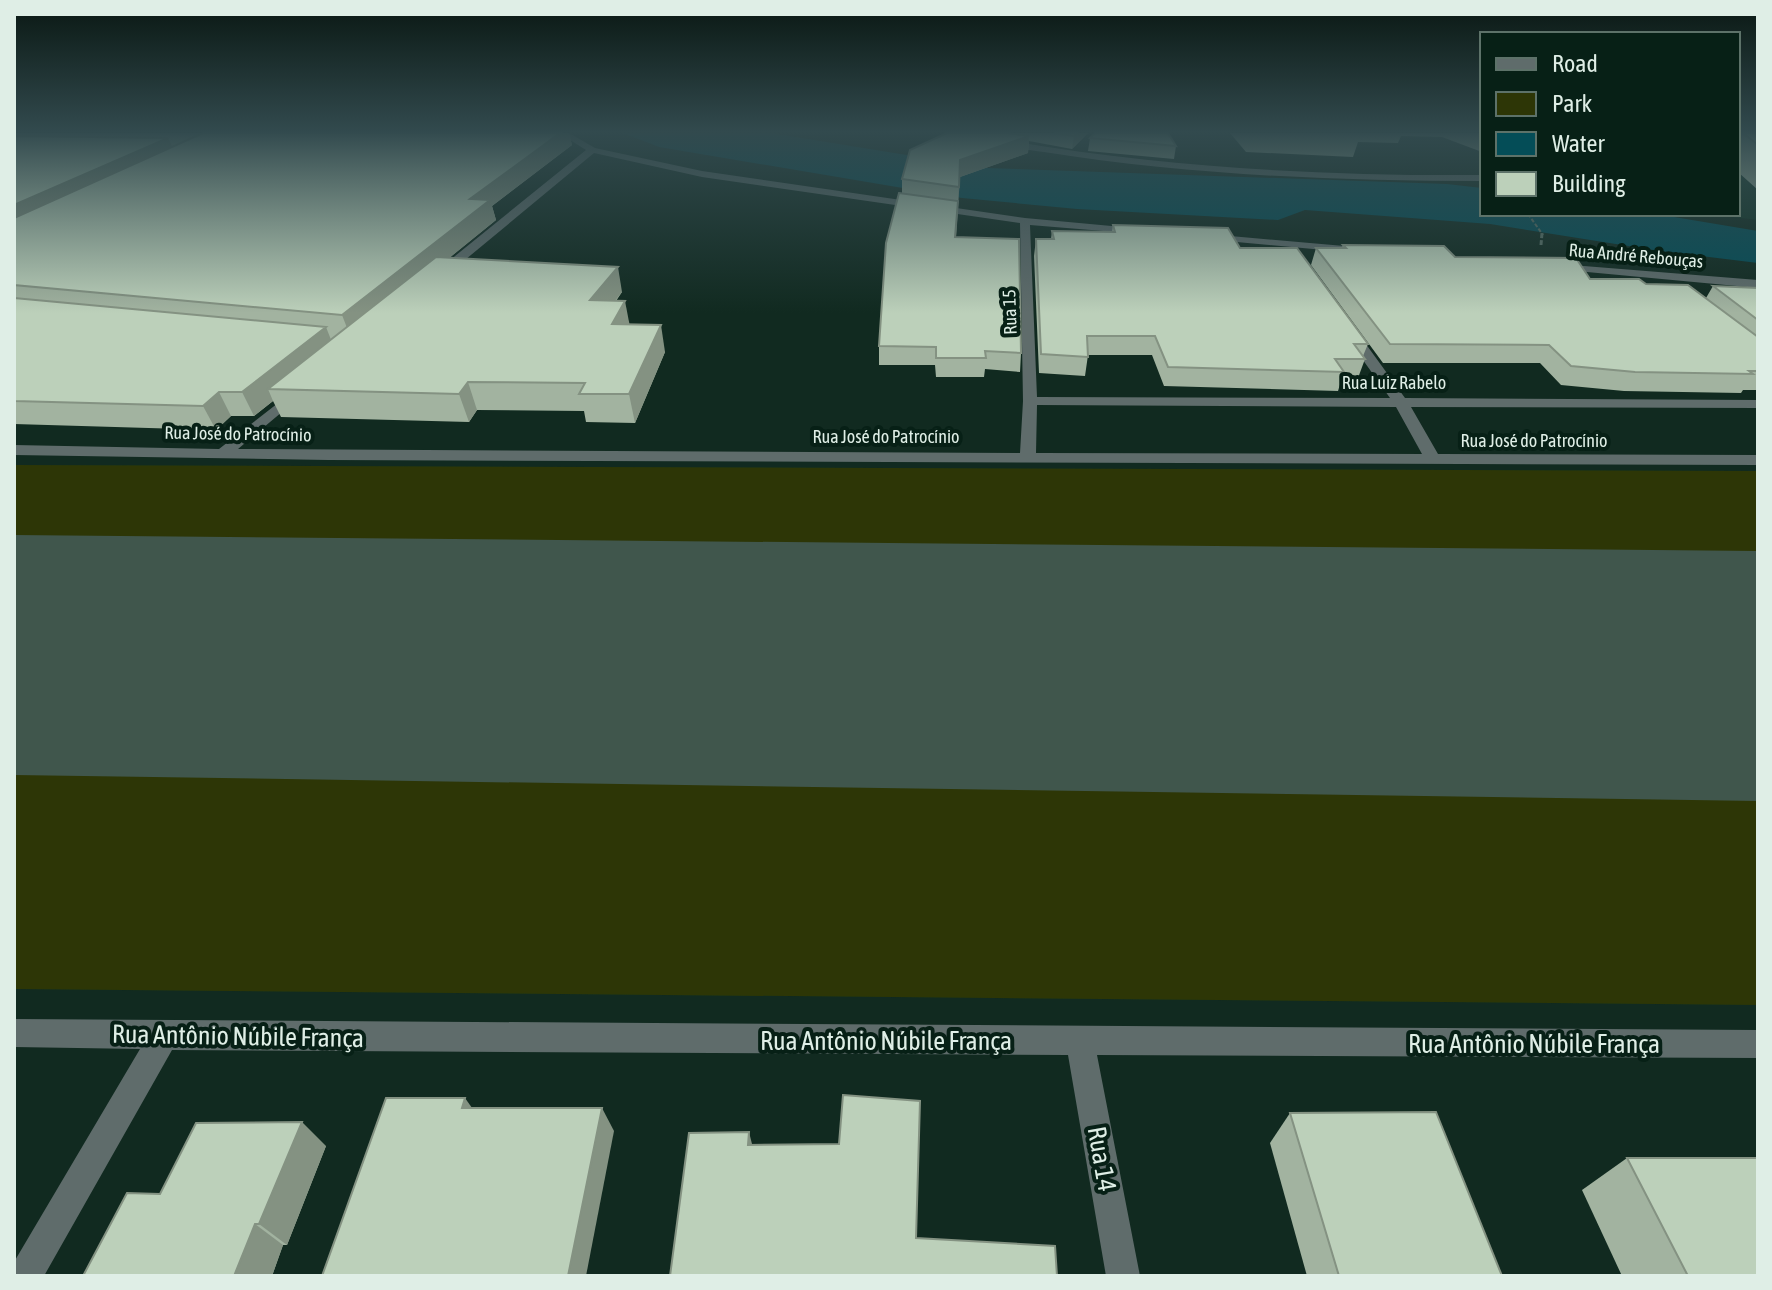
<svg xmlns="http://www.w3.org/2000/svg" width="1772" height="1290" font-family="'Asap Condensed',sans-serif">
<rect width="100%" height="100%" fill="#112a20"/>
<g fill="#123527">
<path d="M1758 143V220L1706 214H1738V148Z"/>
<path d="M14 465 1758 471V1005L14 989Z"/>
</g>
<g fill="#2d3606">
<path d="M14 465 1758 471V617L14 597Z"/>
<path d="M14 719 1758 740V1005L14 989Z"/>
</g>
<path fill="#044d57" d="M623 133H771L987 168 1447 184 1482 188V214H1656L1758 231V263L1660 251 1490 224 1305 210 1278 220 1077 209 962 198 659 147Z"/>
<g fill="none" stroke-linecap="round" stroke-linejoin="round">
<path fill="#40564c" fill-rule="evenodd" d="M14 535 1758 551V801L14 775Z"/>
<path stroke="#596f65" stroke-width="2" stroke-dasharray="4 2" stroke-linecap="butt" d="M1528 214 1543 235"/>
<path stroke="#596f65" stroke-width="3" stroke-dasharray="5 2" stroke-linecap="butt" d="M1541 245 1542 233"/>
<g fill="#5f6c6b" fill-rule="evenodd">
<path d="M559 133H569L595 148 702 171 1025 218 1144 229 1145 231 1140 234 1030 225 1037 397 1390 398 1343 332 1350 328 1355 329 1405 398 1758 400V408L1411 407 1438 454 1758 455V465L328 460 14 455V445L219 449 296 389 301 390V396L238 449 1020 453 1023 401 1020 223 702 177 594 153 442 279H434V273L586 150ZM1037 405 1396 407 1422 454 1036 453Z"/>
<path d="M949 133H966C1137 166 1308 176 1482 175V181C1335 181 1189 175 1044 152 1018 148 969 145 949 133Z"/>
<path d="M1208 234 1367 248 1373 251 1367 254 1204 239V235Z"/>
<path d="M1559 264 1758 280V288L1555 269 1553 267Z"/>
<path d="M14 1019 1758 1030V1058L1097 1055 1140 1276H1106L1068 1055 172 1050 44 1276H14V1262L140 1049 14 1047Z"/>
</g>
</g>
<g fill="#a2b3a0">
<path d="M14 133H569L572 145 492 206 496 220 449 258 622 292 616 301 629 325 665 352 635 423 586 422 584 411 477 410 469 422 281 417 273 401 254 416H231L216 430 14 424Z"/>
<path d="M947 133H1088L1072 149 1029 141 1028 153 960 177 956 237 1021 353 1020 372 985 369 984 377H936L935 365H879V346L902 193V179Z"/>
<path d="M1230 133H1482V152L1442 137 1401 136 1398 143 1358 142 1353 157 1246 152Z"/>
<path d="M1738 133H1758V190L1738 172Z"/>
<path d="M1090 138 1176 146 1174 159 1088 151Z"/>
<path d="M1113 225 1240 248 1368 344 1363 356 1365 359 1358 378H1342L1338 391 1164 386 1152 355H1088L1085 376 1039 373 1034 256 1036 239H1051L1052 231 1112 232Z"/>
<path d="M1343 245 1455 257 1590 279 1646 284 1706 298 1713 286 1758 288V390H1743L1741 393 1624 391 1561 385 1540 363H1383L1311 265 1316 248H1342Z"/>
<path d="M1290 1113 1502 1276H1307L1270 1143Z"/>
<path d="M326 1146 287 1245H283L272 1276H83L160 1194Z"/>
<path d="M1627 1158 1758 1276H1622L1582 1190Z"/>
</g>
<g fill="#849282">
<path d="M560 133H569L572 145 492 206 496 220 351 338 342 315 470 199Z"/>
<path d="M1077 133H1088L1072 149 1074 136Z"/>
<path d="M1029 136 1028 153 960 177 958 205 960 160Z"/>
<path d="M168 138 177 156 14 231V205Z"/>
<path d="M618 267 622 292 595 326 590 300Z"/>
<path d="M625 301 630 327 612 324Z"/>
<path d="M661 325 665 352 635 423 629 394Z"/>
<path d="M326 327 335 350 268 389 273 401 254 416 242 392Z"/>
<path d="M468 382 477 410 469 422 459 394Z"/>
<path d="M219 392 231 416 216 430 203 406Z"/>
<path d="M465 1098 482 1122 462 1108Z"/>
<path d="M602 1108 614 1131 586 1276H568Z"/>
<path d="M302 1122 326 1146 287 1245 259 1224Z"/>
<path d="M749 1132 755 1156 748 1145Z"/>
<path d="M255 1224 283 1245 272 1276H234Z"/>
</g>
<g fill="#bcd0ba" stroke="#849282" stroke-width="2">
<path d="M203 133H560L470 199 490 200 342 315 14 285V218Z"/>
<path d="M947 133H1008L1029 136 960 160 959 187 902 179 910 150Z"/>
<path d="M1054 133H1077L1074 136Z"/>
<path d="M1095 133H1168L1176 146 1090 138Z"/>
<path d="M1743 133H1758V145Z"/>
<path d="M14 136 168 138 14 205Z"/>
<path d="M899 193 958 201 955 237 1019 239 1021 353 985 351 986 358H936V347L879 346 886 243Z"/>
<path d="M1113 225 1228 228 1240 248H1297L1368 344H1354L1365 359H1335L1344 372 1168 367 1155 336H1087L1088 357 1041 354 1036 239H1054L1052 231 1115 232Z"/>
<path d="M1343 245 1444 246 1455 257 1576 258 1590 279H1639L1646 284 1688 285 1758 337V371H1749L1753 374 1635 372 1571 366 1549 345 1390 344 1316 248H1346Z"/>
<path d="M436 257 618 267 590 300 625 301 612 324 661 325 629 394H579L585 383 468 382 459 394 268 389Z"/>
<path d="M1713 286 1758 288V320Z"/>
<path d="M14 298 326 327 242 392H219L203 406 14 401Z"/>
<path d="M843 1095 920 1101 916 1238 1055 1246 1057 1276H670L689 1133 749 1132 748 1145 839 1144Z"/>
<path d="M386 1098H465L462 1108H602L568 1276H322Z"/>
<path d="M1436 1112 1502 1276H1339L1290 1113Z"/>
<path d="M302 1122 259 1224H255L234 1276H83L127 1193 160 1194 196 1123Z"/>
<path d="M1627 1158H1758V1276H1688Z"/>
</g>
<linearGradient id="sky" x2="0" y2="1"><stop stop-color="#091712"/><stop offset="0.42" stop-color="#324a4e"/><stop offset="1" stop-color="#324a4e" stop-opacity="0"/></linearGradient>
<rect width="1772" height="313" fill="url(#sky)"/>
<g text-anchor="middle" stroke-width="8" stroke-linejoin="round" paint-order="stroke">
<g font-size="18" fill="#dfeee6" stroke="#072016">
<text transform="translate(1636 256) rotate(5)" y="6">Rua André Rebouças</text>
<text transform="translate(1010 312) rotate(-92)" y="6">Rua 15</text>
<text x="1394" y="389">Rua Luiz Rabelo</text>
<text transform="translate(238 434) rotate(1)" y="6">Rua José do Patrocínio</text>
<text x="886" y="443">Rua José do Patrocínio</text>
<text x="1534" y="447">Rua José do Patrocínio</text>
</g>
<g font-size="26" fill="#dfeee6" stroke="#072016">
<text transform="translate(238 1036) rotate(1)" y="9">Rua Antônio Núbile França</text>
<text x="886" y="1050">Rua Antônio Núbile França</text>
<text x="1534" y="1053">Rua Antônio Núbile França</text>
<text transform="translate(1102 1159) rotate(80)" y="9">Rua 14</text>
</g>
</g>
<rect width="1772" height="1290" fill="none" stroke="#dfeee6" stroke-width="32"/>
<rect x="1480" y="32" width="260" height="184" fill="#072016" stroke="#5d7269" stroke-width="2"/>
<rect x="1496" y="58" width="40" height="12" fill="#5f6c6b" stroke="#5d7269" stroke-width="2"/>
<text x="1552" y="72" font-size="24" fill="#dfeee6">Road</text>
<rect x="1496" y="92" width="40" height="24" fill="#2d3606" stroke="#5d7269" stroke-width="2"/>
<text x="1552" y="112" font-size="24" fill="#dfeee6">Park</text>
<rect x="1496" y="132" width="40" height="24" fill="#044d57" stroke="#5d7269" stroke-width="2"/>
<text x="1552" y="152" font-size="24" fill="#dfeee6">Water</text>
<rect x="1496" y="172" width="40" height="24" fill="#bcd0ba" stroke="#5d7269" stroke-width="2"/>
<text x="1552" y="192" font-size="24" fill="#dfeee6">Building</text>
</svg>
